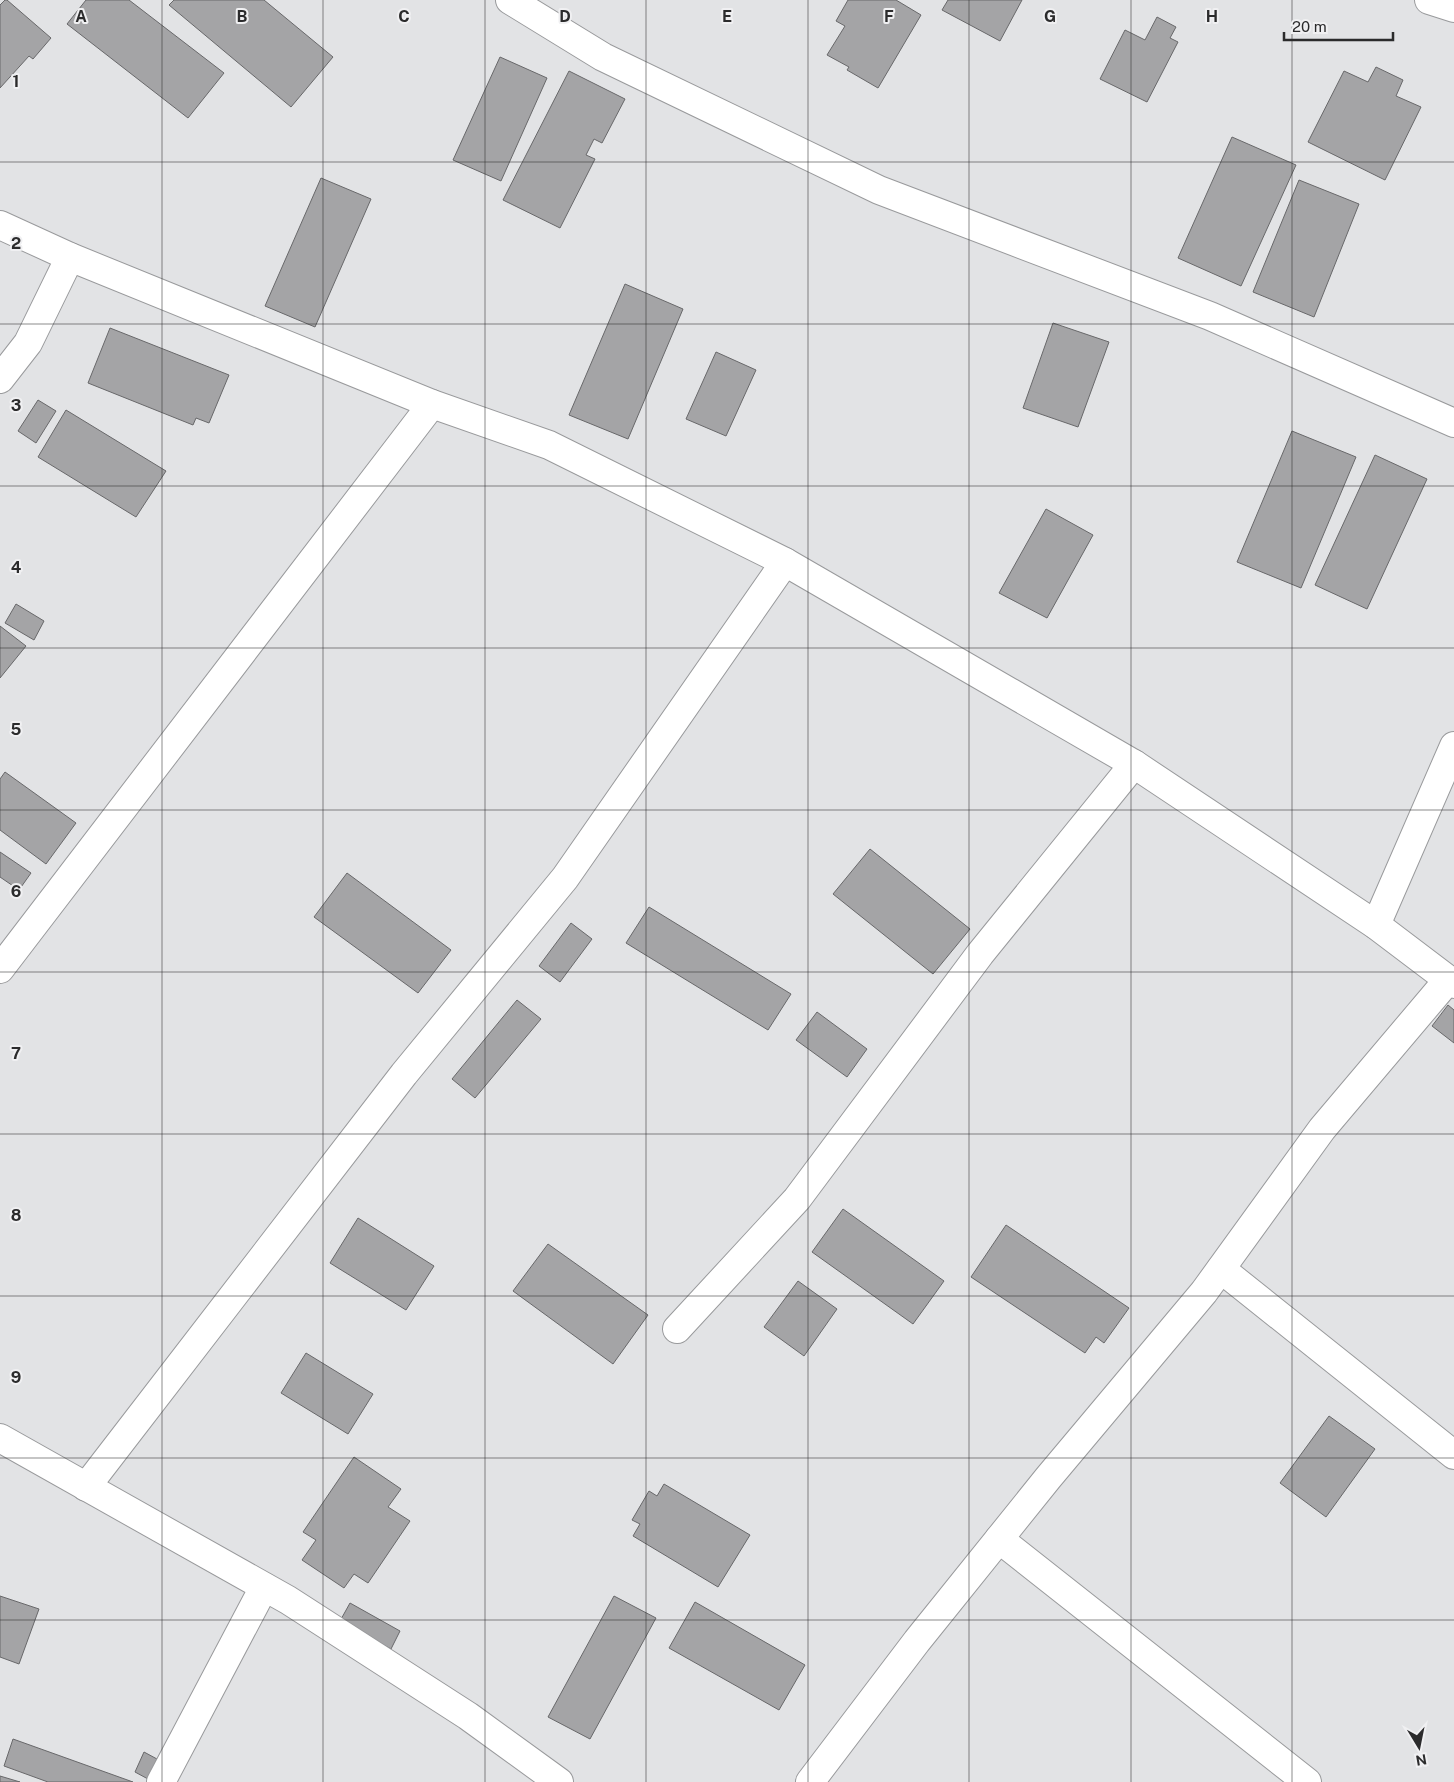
<svg xmlns="http://www.w3.org/2000/svg" width="1454" height="1782" font-family="'Public Sans',sans-serif">
<rect width="100%" height="100%" fill="#e2e3e5"/>
<g fill="#a4a4a6" stroke="#68686a">
<path d="M5 0H7L51 38 33 59 29 56 0 88V5Z"/>
<path d="M86 0H129L224 73 188 118 67 24Z"/>
<path d="M174 0H264L333 57 291 107 169 5Z"/>
<path d="M848 0H896L921 15 878 88 847 70 849 67 827 55 845 26 836 21Z"/>
<path d="M948 0H1022L1000 41 942 10Z"/>
<path d="M1157 17 1176 27 1170 38 1178 42 1147 102 1100 79 1125 30 1145 40Z"/>
<path d="M500 57 547 78 501 181 453 160Z"/>
<path d="M1376 67 1403 80 1396 96 1421 107 1385 180 1308 142 1344 71 1368 82Z"/>
<path d="M569 71 625 99 602 143 594 139 586 155 595 159 560 228 503 200Z"/>
<path d="M1232 137 1296 165 1241 286 1178 258Z"/>
<path d="M321 178 371 199 315 327 265 306Z"/>
<path d="M1299 180 1359 204 1314 317 1253 292Z"/>
<path d="M625 284 683 309 628 439 569 415Z"/>
<path d="M1053 323 1109 342 1078 427 1023 408Z"/>
<path d="M110 328 229 375 209 423 196 418 193 425 88 383Z"/>
<path d="M716 352 756 370 726 436 686 419Z"/>
<path d="M38 400 56 411 36 443 18 431Z"/>
<path d="M66 410 166 471 136 517 38 457Z"/>
<path d="M1292 431 1356 457 1301 588 1237 562Z"/>
<path d="M1375 455 1427 479 1367 609 1315 585Z"/>
<path d="M1046 509 1093 535 1047 618 999 593Z"/>
<path d="M16 604 44 621 34 640 5 623Z"/>
<path d="M0 626 26 646 0 678Z"/>
<path d="M5 772 76 823 46 864 0 830V779Z"/>
<path d="M870 849 970 929 933 974 833 894Z"/>
<path d="M0 852 31 873 19 890 0 877Z"/>
<path d="M347 873 451 950 418 993 314 917Z"/>
<path d="M649 907 791 994 768 1030 626 943Z"/>
<path d="M571 923 592 939 560 982 539 966Z"/>
<path d="M517 1000 541 1019 475 1098 452 1079Z"/>
<path d="M1448 1005 1454 1010V1043L1432 1026Z"/>
<path d="M817 1012 867 1049 847 1077 796 1040Z"/>
<path d="M843 1209 944 1281 913 1324 812 1252Z"/>
<path d="M358 1218 434 1266 406 1310 330 1263Z"/>
<path d="M1006 1225 1129 1308 1104 1343 1096 1337 1085 1353 971 1277Z"/>
<path d="M548 1244 648 1315 613 1364 513 1291Z"/>
<path d="M798 1281 837 1309 804 1356 764 1327Z"/>
<path d="M306 1353 373 1394 348 1434 281 1393Z"/>
<path d="M1329 1416 1375 1449 1326 1517 1280 1483Z"/>
<path d="M354 1457 401 1489 388 1507 410 1521 368 1583 354 1574 344 1588 302 1560 316 1540 303 1532Z"/>
<path d="M664 1484 750 1535 718 1587 633 1536 640 1524 632 1520 649 1491 657 1496Z"/>
<path d="M0 1596 39 1609 19 1664 0 1657Z"/>
<path d="M614 1596 656 1618 590 1739 548 1717Z"/>
<path d="M695 1602 805 1665 779 1710 669 1648Z"/>
<path d="M350 1603 400 1631 391 1649 340 1621Z"/>
<path d="M13 1739 133 1782H48L4 1766Z"/>
<path d="M144 1752 157 1759 148 1779 135 1772Z"/>
<path d="M0 1776 20 1782H0Z"/>
</g>
<g fill="none" stroke-linecap="round" stroke-linejoin="round">
<g stroke="#999a9c" stroke-width="30">
<g id="minor">
<path d="M510 0 603 57 879 190 1210 316 1454 423"/>
<path d="M1429 0 1454 8"/>
<path d="M0 225 70 257 432 404 549 445 785 562 1134 764 1376 925 1454 984"/>
<path d="M0 379 28 343 70 257"/>
<path d="M1376 925 1454 746"/>
<path d="M0 969 432 404"/>
<path d="M1221 1269 1454 1455"/>
<path d="M677 1329 797 1199 980 954 1134 764"/>
<path d="M0 1438 288 1600 468 1716 559 1782"/>
<path d="M86 1487 404 1074 565 878 785 562"/>
<path d="M999 1539 1307 1782"/>
<path d="M161 1782 264 1587"/>
<path d="M810 1782 917 1641 1048 1478 1204 1292 1322 1129 1448 980"/>
</g>
</g>
<use href="#minor" stroke="#fff" stroke-width="28"/>
</g>
<path fill="none" stroke="#2b2b2c" stroke-width="1" stroke-opacity="0.55" d="M162 0V1782M323 0V1782M485 0V1782M646 0V1782M808 0V1782M969 0V1782M1131 0V1782M1292 0V1782M0 162H1454M0 324H1454M0 486H1454M0 648H1454M0 810H1454M0 972H1454M0 1134H1454M0 1296H1454M0 1458H1454M0 1620H1454"/>
<g font-size="16" text-anchor="middle" font-weight="bold" fill="#2b2b2c" stroke="#f0f0f2" stroke-width="4" stroke-linejoin="round" paint-order="stroke">
<text x="81" y="22">A</text>
<text x="242" y="22">B</text>
<text x="404" y="22">C</text>
<text x="565" y="22">D</text>
<text x="727" y="22">E</text>
<text x="889" y="22">F</text>
<text x="1050" y="22">G</text>
<text x="1212" y="22">H</text>
<text x="16" y="87">1</text>
<text x="16" y="249">2</text>
<text x="16" y="411">3</text>
<text x="16" y="573">4</text>
<text x="16" y="735">5</text>
<text x="16" y="897">6</text>
<text x="16" y="1059">7</text>
<text x="16" y="1221">8</text>
<text x="16" y="1383">9</text>
</g>
<g transform="translate(1419 1747) rotate(170)" stroke="#f0f0f2" stroke-width="4" paint-order="stroke">
<path d="M0-4L9 19L0 12L-9 19Z" fill="#2b2b2c"/>
<text y="-8" font-size="14" font-weight="bold" text-anchor="middle" fill="#2b2b2c">N</text>
</g>
<path d="M1284 32v8h109v-8" fill="none" stroke="#2b2b2c" stroke-width="2.5"/>
<text x="1292" y="32" font-size="15" fill="#2b2b2c" stroke="#f0f0f2" stroke-width="4" paint-order="stroke">20 m</text>
</svg>
